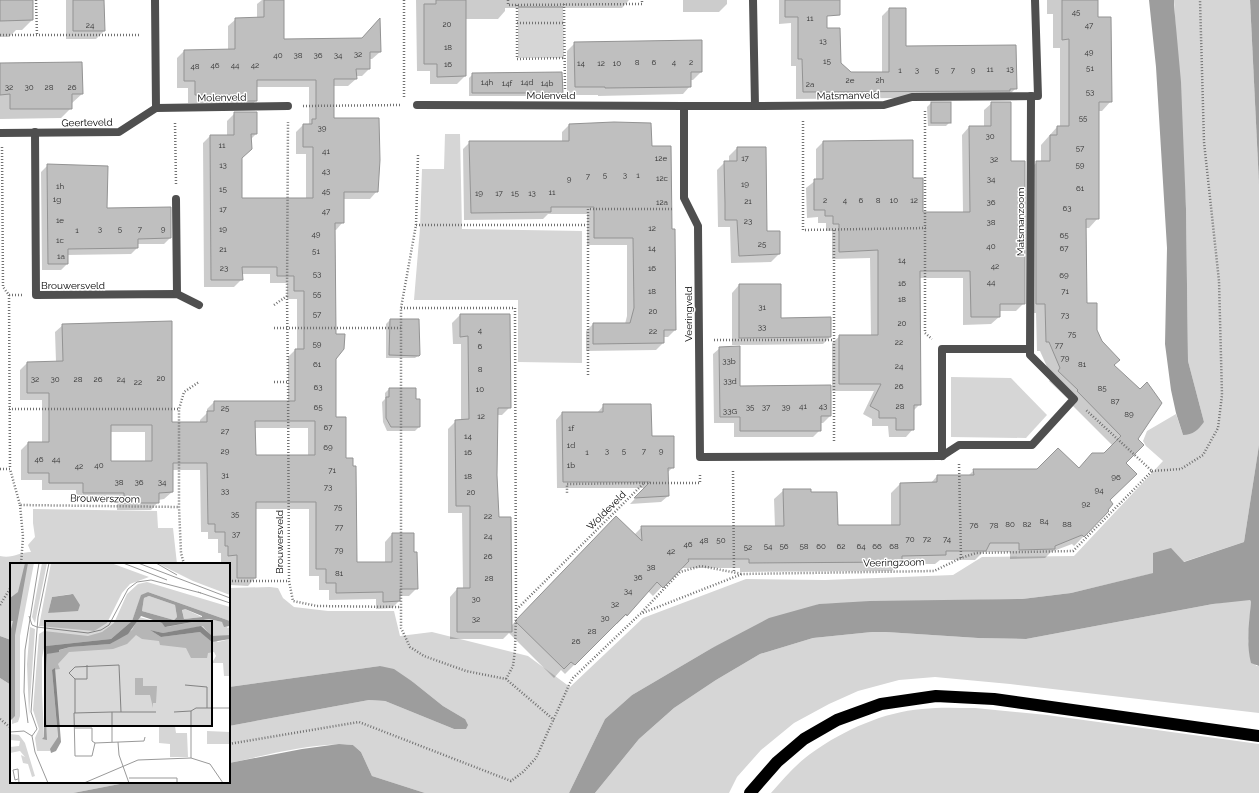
<svg xmlns="http://www.w3.org/2000/svg" width="1259" height="793" font-family="Raleway,sans-serif">
<rect width="100%" height="100%" fill="#fff"/>
<g fill="#d6d6d6">
<path d="M1174 0H1250L1259 184V445L1244 542 1183 562 1153 553 1154 573 1071 593 1022 599 819 604 712 648 632 695 605 719 569 793H425L372 776 361 752 353 745C312 742 269 755 229 763V726L369 700 385 701 454 729 465 719 443 706 413 682 380 666 229 687V588L270 587 278 588 283 598 294 607 328 611H394L400 636 432 632 528 656 570 687 643 618 746 579 825 580 953 575 982 557 1074 556 1163 461 1146 446 1143 441 1147 431 1176 414 1183 435 1204 422 1188 361 1186 209Z"/>
<path d="M518 6H563L564 58H518Z"/>
<path d="M445 134H460L462 229 582 231V363L518 362V300H414L420 228 422 169H444Z"/>
<path d="M951 377 1011 378 1047 415 1026 438 951 437Z"/>
<path d="M33 509 157 511 158 528H173L177 564H11V640L0 636V556C12 559 20 552 31 552L28 545 35 537 33 523Z"/>
<path d="M1238 600H1250L1251 602 1248 641 1256 666H1259V713L1010 684 935 677 899 680 858 691 829 704 794 723 761 750 737 777 729 793H595L639 739 674 708 716 680 760 654 813 638 872 632H886L978 638 1026 639 1213 604Z"/>
<path d="M0 678 11 685V782H130L73 793H0Z"/>
<path d="M975 708 1047 715 1259 744V793H771C784 778 797 763 813 752 844 730 884 712 922 709 940 707 957 708 975 708Z"/>
</g>
<g fill="#9d9d9d">
<path d="M1149 0H1174V5L1181 82 1186 209 1188 361 1204 422C1198 430 1193 435 1183 435L1176 413 1171 390 1165 344 1167 248 1156 67Z"/>
<path d="M1250 0H1259V184Z"/>
<path d="M1259 426V666L1251 663C1246 643 1249 623 1251 602L1250 600 1213 604 1026 639 978 638 886 632H872L813 638 760 654 716 680 674 708 639 739 595 793H569L605 719 632 695 712 648 769 618 819 604 870 601 1022 599 1071 593 1153 573V553L1171 548 1184 562 1244 542 1259 445Z"/>
<path d="M0 636 11 640V685L0 678Z"/>
<path d="M380 666 394 669 413 682 443 706 465 719 468 725 466 729H454L385 701 369 700 229 726V687Z"/>
<path d="M339 744 353 745 361 752 372 776 425 793H73L130 782H229V763L302 749Z"/>
</g>
<g fill="#0003" fill-rule="evenodd">
<path d="M0 0H32V20L22 30H16L9 37H0Z"/>
<path d="M66 0H103L104 31 96 39H66Z"/>
<path d="M262 0H283V40L380 52 372 59H369V69L362 76H356V79L348 86H333V119L377 191 370 199H343V222L336 230H334L335 418 345 459 356 563H385V542L392 534 413 553 417 588 409 596H399V601L392 608 376 609V599L329 600V590H319V576H309V509H255V578L248 586 230 585V562L221 563V553H218V539H208V532H201L200 470H172V492L164 499 158 500V502L151 510H117V500H76V490H42V480H21V450L28 443H42V400H20V370L27 363 56 362 55 332 63 325 171 423H200V420L207 413V409L214 402H288V357L295 350H297V299H287V283H270V274H242V279L234 287H204L203 143 210 136H227V121L235 113 256 134 251 139 241 159V199H306V154H296V132L303 125H308L309 123V87H256V101L248 108H227V103H188V88H177V58L184 51 228 50V26L236 19 257 18V4ZM254 428H308V456H255ZM110 432H145V462H110Z"/>
<path d="M416 0H629L622 8H505V11L498 19H465V76L457 84H430V71H417Z"/>
<path d="M683 0H727V4L719 12H683Z"/>
<path d="M779 0H826V29L840 74 882 73V16L889 9 905 47 1016 88 1009 95 1002 97 796 99V66H791V23L779 24Z"/>
<path d="M1047 0H1097V18L1111 101 1102 111H1098V218L1089 228H1085L1086 304 1096 330 1113 365 1136 439 1109 500 1084 536 1074 546 1072 544 1051 552 1045 558 1010 559V552H983L975 560H940L935 564H899L892 571 740 572V568H680L653 596 648 591 626 615 617 624 616 623 565 674 561 670 554 678 509 633 503 639H450V597L457 589H463L462 513H448V429L456 421H461V344H453L452 323 460 315 510 407 502 415H497L496 475 498 518 511 626 616 518 634 535 642 527H775L774 499 784 490 810 493 837 526H891V493L900 484 931 483 937 476H968L974 470 1078 469 1104 454 1113 446 1068 401 1069 400 1049 381 1052 378 1040 351H1037L1036 313H1027V172L1037 162H1041V145L1057 127H1060V48H1053V14H1047Z"/>
<path d="M701 41V72L693 80H690V86L683 94 598 96V95H567V51L575 43Z"/>
<path d="M0 64 82 94 72 103 71 108 61 118 0 119Z"/>
<path d="M473 74 562 92 558 96H469V78Z"/>
<path d="M931 103 950 122 946 126H928L927 107Z"/>
<path d="M992 103 1010 162 1024 303 1016 311H999V317L991 324 963 325V278H919L920 404 913 411V429L906 437H889L888 426H872V419L863 414 874 391H832V343L840 336H871L870 258 832 259V231H826V223H818V217L807 218 806 188 816 180V149L823 142 912 179 922 213H963L962 135 969 127H984V110Z"/>
<path d="M569 125 651 147 671 230 675 330 668 337H663V343L656 350 586 351V331L593 324H625L627 316V245H587V214H548L543 219 464 220 463 149 470 142H562V132Z"/>
<path d="M737 148 766 232 779 254 771 262 731 263 730 227H718L717 170 725 162H729V156Z"/>
<path d="M48 165 106 209 170 238 164 244H137V248L131 254 67 255V264L61 270H42L41 172Z"/>
<path d="M739 285 780 319 830 337 823 344 732 345V293Z"/>
<path d="M390 320 419 355 415 358H386V324Z"/>
<path d="M720 348 739 387 830 386V416L823 423H820V430L813 437H734V423H714L713 354Z"/>
<path d="M389 389H415L419 427 415 431H387L383 422 382 402 385 399V393Z"/>
<path d="M604 405 651 437 673 467 667 473 668 496 661 502 630 504 645 488H557L556 420 562 413H597Z"/>
</g>
<g fill="#bfbfbf" stroke="#939393" fill-rule="evenodd">
<path d="M0 0H33V20L0 21Z"/>
<path d="M73 0H104L105 31H73Z"/>
<path d="M264 0H284V39L362 38 380 18 381 52H370V69H356L357 79H334V118H379L380 160 378 192H344V223H335L336 334H345L344 349 336 359V417H346V458H353V466H356L357 562H392V533H414V552H417L418 589H400V601L383 602V592L336 593V583H326V569H316V502H256V578H237V555L228 556V546H225V532H215V524H208L207 463H173V492L159 493V503H124V493H83V483H49V473H28V442H49V393H27V362L63 361 62 324 172 321V422H207V411H214V401H295V349H304V291H294V276H277V267H242L243 280H211L210 135H234V112H257V134H251L252 149 242 158V198H313V147H303V124H312V119H316V80H257V101H234V95H195V81H184V50L235 49V18L264 17ZM255 421H315V455H256ZM111 425H152V461H111Z"/>
<path d="M436 0H466V76L437 77V64H424V4H436Z"/>
<path d="M785 0H840V15L827 16V28H840L841 63 851 72H889V8H906V46L1016 45 1017 89H1010V91L803 92 802 59H798V17H785Z"/>
<path d="M1062 0H1098V17H1111L1112 102H1099V219H1086L1087 303H1097V330L1102 341 1120 360 1114 365 1140 389 1147 382 1162 403 1138 439 1144 445 1126 463 1137 474 1110 500 1113 504 1108 510 1109 511 1084 537 1082 535 1055 546V549L1019 550V543H990L986 551H946V555L902 556V562L749 563V559H688L689 561 663 588 657 582 627 616 626 614 575 665 571 662 564 669 515 621 616 516 642 541 641 526H784L783 489H811V492H837L838 525H900V483L937 482V475H974L973 469H1037L1058 448 1079 468 1092 453H1104L1121 436 1077 391 1078 390 1058 371 1060 368 1049 342H1046L1045 304H1036V161H1050V135H1057V126H1069V39L1062 40Z"/>
<path d="M702 40V72H691V87L605 88V87H575L574 42Z"/>
<path d="M82 62 83 94H72V109H10V94L0 95V63Z"/>
<path d="M562 72 563 93H472V73Z"/>
<rect x="931" y="102" width="20" height="21"/>
<path d="M991 102H1011V161H1025V304H1000V317H971L970 271H920L921 405H914V430H896V418H879V411L870 406 881 384H839V335H878V250L839 252V224H833V216H825V210H814V179H823V141L913 140V178H923V212H970L969 126H991Z"/>
<path d="M614 122 651 123 652 146H671L672 229H675L676 330H664V343L593 344V323H630L634 308 633 238H594V207H551V212L471 213 469 141H569V124Z"/>
<path d="M737 147H766L767 231H780V254L739 256 737 220H725V203L724 161H737Z"/>
<path d="M47 164 108 166 107 208 171 207V238L138 239V248L68 249V264H48Z"/>
<path d="M739 284H781V318L831 317V337L739 338Z"/>
<path d="M460 314H510L511 408H498L497 475 499 517H511L512 632H457V588H470V506H456L455 420 469 419 468 336 460 337Z"/>
<path d="M390 319H419L420 355 419 356 389 355Z"/>
<path d="M740 346V386L831 385V416H821V431H740V417H720L719 347Z"/>
<path d="M389 388H416V399H420V427H391L386 418V397H389Z"/>
<path d="M603 404H651L652 436H674V468H668L669 496 634 498 650 482H563L562 412H603Z"/>
</g>
<g fill="none" stroke-linecap="round" stroke-linejoin="round">
<g stroke="#717171" stroke-width="2.5" stroke-dasharray="1 2" stroke-linecap="butt">
<path d="M36 0 37 35"/>
<path d="M404 0V97"/>
<path d="M508 0V5L642 4V0"/>
<path d="M564 4 565 91"/>
<path d="M517 5V59L565 58"/>
<path d="M517 23H564"/>
<path d="M0 35H141"/>
<path d="M303 106 402 105"/>
<path d="M925 111V333L932 339"/>
<path d="M803 121V230L926 228"/>
<path d="M175 123 176 184"/>
<path d="M2 147 3 287 9 295 10 469"/>
<path d="M418 155 416 225 401 308V628L410 647 424 656 466 671 506 679 554 720"/>
<path d="M416 225H587"/>
<path d="M9 295H22"/>
<path d="M287 296 288 382"/>
<path d="M274 305 287 296 288 122"/>
<path d="M401 308H515L516 610"/>
<path d="M274 328H401"/>
<path d="M714 340H833"/>
<path d="M588 375V209H673"/>
<path d="M274 382H288L289 581"/>
<path d="M9 409H179"/>
<path d="M834 441V229"/>
<path d="M959 464 961 558"/>
<path d="M0 469H10L20 505 179 507"/>
<path d="M733 471 734 572"/>
<path d="M1152 471 1181 469 1203 455 1218 428 1222 395 1219 281 1204 142 1200 0"/>
<path d="M644 483H700V473"/>
<path d="M20 505 23 537 21 564"/>
<path d="M184 564 181 553 179 507V409L184 392 199 382"/>
<path d="M229 581H289L293 601 317 606 401 607"/>
<path d="M0 605 11 587"/>
<path d="M642 612 680 572 701 566 742 574"/>
<path d="M506 679 513 666 515 650 516 610 644 483 567 484V494"/>
<path d="M0 719 11 728"/>
<path d="M229 744 359 722 511 781 523 772 536 758 570 683 573 678 640 614 742 574 934 571 961 558 976 553 1073 551 1152 471 1085 409"/>
</g>
<g stroke="#4f4f4f" stroke-width="8">
<path d="M753 0 755 106H684V198L698 226 700 457 942 456"/>
<path d="M417 105 684 106"/>
<path d="M755 106 884 105 912 97 1038 96 1035 0"/>
<path d="M156 108 288 106"/>
<path d="M35 132 36 295 177 294 199 305"/>
<path d="M0 133 119 132 156 108 155 0"/>
<path d="M176 199 177 294"/>
<path d="M942 456 959 445H1032L1074 399 1030 355 1031 96"/>
<path d="M942 456V349H1030"/>
</g>
<path stroke="#000" stroke-width="12" d="M750 793 777 762 804 739 837 720 881 704 936 696 994 699 1259 736"/>
</g>
<g text-anchor="middle" stroke-width="3" stroke-linejoin="round" paint-order="stroke">
<g font-size="8" fill="#303030">
<text x="1076" y="15">45</text>
<text x="810" y="21">11</text>
<text x="447" y="27">20</text>
<text x="90" y="28">24</text>
<text x="1089" y="28">47</text>
<text x="823" y="44">13</text>
<text x="448" y="50">18</text>
<text x="1089" y="55">49</text>
<text x="358" y="57">32</text>
<text x="278" y="58">40</text>
<text x="298" y="58">38</text>
<text x="318" y="58">36</text>
<text x="338" y="58">34</text>
<text x="827" y="64">15</text>
<text x="637" y="65">8</text>
<text x="654" y="65">6</text>
<text x="674" y="65">4</text>
<text x="691" y="65">2</text>
<text x="581" y="66">14</text>
<text x="601" y="66">12</text>
<text x="617" y="66">10</text>
<text x="448" y="67">16</text>
<text x="215" y="68">46</text>
<text x="235" y="68">44</text>
<text x="255" y="68">42</text>
<text x="195" y="69">48</text>
<text x="1090" y="71">51</text>
<text x="990" y="72">11</text>
<text x="1010" y="72">13</text>
<text x="900" y="73">1</text>
<text x="917" y="73">3</text>
<text x="937" y="73">5</text>
<text x="953" y="73">7</text>
<text x="973" y="73">9</text>
<text x="850" y="83">2e</text>
<text x="880" y="83">2h</text>
<text x="487" y="85">14h</text>
<text x="527" y="85">14d</text>
<text x="507" y="86">14f</text>
<text x="547" y="86">14b</text>
<text x="810" y="87">2a</text>
<text x="9" y="90">32</text>
<text x="29" y="90">30</text>
<text x="49" y="90">28</text>
<text x="72" y="90">26</text>
<text x="1090" y="95">53</text>
<text x="1083" y="121">55</text>
<text x="322" y="131">39</text>
<text x="990" y="139">30</text>
<text x="222" y="148">11</text>
<text x="1080" y="151">57</text>
<text x="326" y="154">41</text>
<text x="661" y="161">12e</text>
<text x="745" y="161">17</text>
<text x="994" y="162">32</text>
<text x="223" y="168">13</text>
<text x="1080" y="168">59</text>
<text x="326" y="174">43</text>
<text x="605" y="178">5</text>
<text x="625" y="178">3</text>
<text x="638" y="178">1</text>
<text x="588" y="179">7</text>
<text x="662" y="181">12c</text>
<text x="569" y="182">9</text>
<text x="991" y="182">34</text>
<text x="745" y="187">19</text>
<text x="60" y="189">1h</text>
<text x="1080" y="191">61</text>
<text x="223" y="192">15</text>
<text x="326" y="194">45</text>
<text x="552" y="195">11</text>
<text x="479" y="196">19</text>
<text x="499" y="196">17</text>
<text x="515" y="196">15</text>
<text x="532" y="196">13</text>
<text x="57" y="202">1g</text>
<text x="825" y="203">2</text>
<text x="845" y="203">4</text>
<text x="861" y="203">6</text>
<text x="878" y="203">8</text>
<text x="894" y="203">10</text>
<text x="914" y="203">12</text>
<text x="748" y="204">21</text>
<text x="662" y="205">12a</text>
<text x="991" y="205">36</text>
<text x="1067" y="211">63</text>
<text x="223" y="212">17</text>
<text x="326" y="214">47</text>
<text x="60" y="223">1e</text>
<text x="748" y="224">23</text>
<text x="991" y="225">38</text>
<text x="652" y="231">12</text>
<text x="100" y="232">3</text>
<text x="120" y="232">5</text>
<text x="140" y="232">7</text>
<text x="163" y="232">9</text>
<text x="223" y="232">19</text>
<text x="77" y="233">1</text>
<text x="316" y="237">49</text>
<text x="1064" y="238">65</text>
<text x="60" y="243">1c</text>
<text x="762" y="247">25</text>
<text x="991" y="249">40</text>
<text x="652" y="251">14</text>
<text x="1064" y="251">67</text>
<text x="223" y="252">21</text>
<text x="316" y="254">51</text>
<text x="61" y="259">1a</text>
<text x="902" y="263">14</text>
<text x="995" y="269">42</text>
<text x="224" y="271">23</text>
<text x="652" y="271">16</text>
<text x="317" y="277">53</text>
<text x="1064" y="278">69</text>
<text x="991" y="285">44</text>
<text x="902" y="286">16</text>
<text x="652" y="294">18</text>
<text x="1065" y="294">71</text>
<text x="317" y="297">55</text>
<text x="902" y="302">18</text>
<text x="762" y="310">31</text>
<text x="653" y="314">20</text>
<text x="317" y="317">57</text>
<text x="1065" y="318">73</text>
<text x="902" y="326">20</text>
<text x="762" y="330">33</text>
<text x="480" y="333">4</text>
<text x="653" y="334">22</text>
<text x="1072" y="337">75</text>
<text x="899" y="345">22</text>
<text x="317" y="347">59</text>
<text x="1059" y="348">77</text>
<text x="480" y="349">6</text>
<text x="1065" y="361">79</text>
<text x="729" y="364">33b</text>
<text x="317" y="367">61</text>
<text x="1082" y="367">81</text>
<text x="899" y="369">24</text>
<text x="480" y="372">8</text>
<text x="161" y="381">20</text>
<text x="35" y="382">32</text>
<text x="55" y="382">30</text>
<text x="78" y="382">28</text>
<text x="98" y="382">26</text>
<text x="121" y="382">24</text>
<text x="730" y="384">33d</text>
<text x="138" y="385">22</text>
<text x="899" y="389">26</text>
<text x="318" y="390">63</text>
<text x="1102" y="391">85</text>
<text x="480" y="392">10</text>
<text x="1115" y="404">87</text>
<text x="803" y="409">41</text>
<text x="823" y="409">43</text>
<text x="900" y="409">28</text>
<text x="318" y="410">65</text>
<text x="750" y="410">35</text>
<text x="766" y="410">37</text>
<text x="786" y="410">39</text>
<text x="225" y="411">25</text>
<text x="730" y="414">33G</text>
<text x="1129" y="417">89</text>
<text x="481" y="419">12</text>
<text x="328" y="430">67</text>
<text x="571" y="431">1f</text>
<text x="225" y="434">27</text>
<text x="468" y="439">14</text>
<text x="571" y="448">1d</text>
<text x="328" y="450">69</text>
<text x="225" y="454">29</text>
<text x="607" y="454">3</text>
<text x="624" y="454">5</text>
<text x="644" y="454">7</text>
<text x="661" y="454">9</text>
<text x="468" y="455">16</text>
<text x="587" y="455">1</text>
<text x="39" y="462">46</text>
<text x="56" y="462">44</text>
<text x="99" y="468">40</text>
<text x="571" y="468">1b</text>
<text x="79" y="469">42</text>
<text x="332" y="473">71</text>
<text x="225" y="478">31</text>
<text x="468" y="479">18</text>
<text x="1116" y="480">96</text>
<text x="119" y="485">38</text>
<text x="139" y="485">36</text>
<text x="162" y="485">34</text>
<text x="328" y="490">73</text>
<text x="1099" y="493">94</text>
<text x="225" y="494">33</text>
<text x="471" y="495">20</text>
<text x="1086" y="507">92</text>
<text x="338" y="510">75</text>
<text x="235" y="517">35</text>
<text x="488" y="519">22</text>
<text x="1044" y="524">84</text>
<text x="1010" y="527">80</text>
<text x="1027" y="527">82</text>
<text x="1067" y="527">88</text>
<text x="974" y="528">76</text>
<text x="994" y="528">78</text>
<text x="339" y="530">77</text>
<text x="236" y="537">37</text>
<text x="488" y="539">24</text>
<text x="910" y="542">70</text>
<text x="927" y="542">72</text>
<text x="947" y="542">74</text>
<text x="704" y="543">48</text>
<text x="721" y="543">50</text>
<text x="688" y="547">46</text>
<text x="768" y="549">54</text>
<text x="784" y="549">56</text>
<text x="804" y="549">58</text>
<text x="821" y="549">60</text>
<text x="841" y="549">62</text>
<text x="861" y="549">64</text>
<text x="877" y="549">66</text>
<text x="894" y="549">68</text>
<text x="748" y="550">52</text>
<text x="339" y="553">79</text>
<text x="671" y="554">42</text>
<text x="488" y="559">26</text>
<text x="651" y="570">38</text>
<text x="339" y="576">81</text>
<text x="638" y="580">36</text>
<text x="489" y="581">28</text>
<text x="628" y="594">34</text>
<text x="476" y="602">30</text>
<text x="615" y="607">32</text>
<text x="605" y="621">30</text>
<text x="476" y="622">32</text>
<text x="592" y="634">28</text>
<text x="576" y="644">26</text>
</g>
<g font-size="10" fill="#000" stroke="#fff">
<text x="551" y="99">Molenveld</text>
<text transform="translate(848 95) rotate(-1)" y="4">Matsmanveld</text>
<text transform="translate(222 97) rotate(-1)" y="4">Molenveld</text>
<text transform="translate(87 122) rotate(-1)" y="4">Geerteveld</text>
<text transform="translate(1020 222) rotate(-90)" y="4">Matsmanzoom</text>
<text x="73" y="289">Brouwersveld</text>
<text transform="translate(688 314) rotate(-90)" y="4">Veeringveld</text>
<text transform="translate(105 498) rotate(1)" y="4">Brouwerszoom</text>
<text transform="translate(606 510) rotate(-45)" y="4">Woldeveld</text>
<text transform="translate(279 542) rotate(-90)" y="4">Brouwersveld</text>
<text transform="translate(894 562) rotate(-1)" y="4">Veeringzoom</text>
</g>
</g>
<g transform="translate(10 563)">
<rect width="220" height="220" fill="#fff"/>
<path d="M0 0H24L10 73V153L8 159 2 161ZM32 0H37L25 60 22 54ZM41 0H101L139 14 120 21 112 30 97 60 84 68 29 63ZM61 31 55 47 38 50 42 34ZM147 0H220V32L183 18ZM137 19 220 44V58L138 29 131 34 122 58 101 76 36 83V75L32 95V129L34 174 37 177 35 125 37 91 60 84 100 81 122 67 129 54 152 60 157 64 199 56 212 59 218 65 220 63V72L208 74 201 73 193 63 153 70 140 67 151 74 190 69 208 79 220 76V113H214L213 100H202L206 93 204 89 198 90 197 95H181L176 85 150 82 149 78 132 76 126 72 117 81 103 86 59 89 48 101 50 106 42 107 48 176 40 188H27L25 175 29 166 23 147 29 71 34 68 78 73 92 69 104 60 117 31 128 21ZM139 33 165 42 167 54 164 57 132 48 134 35ZM172 46H175L192 54 174 56ZM20 64 25 66 19 153 17 101ZM125 115H133V123H147L146 140H143V145L140 132H125ZM149 163H165L166 170H177L178 194H160V181L149 180ZM197 168 220 169V181H197ZM0 171 9 172 15 180 25 213 22 214 18 201 13 200 11 192 15 194 10 188 0 190V184L9 183 10 178 0 177Z" fill="#d6d6d6" fill-rule="evenodd"/>
<path d="M15 0H18L5 72V153L0 158V70L3 58H0V35L8 29ZM138 29 220 58V63L214 64 212 59 199 56 155 64 152 60 131 53 118 71 100 81 60 84 49 87V89L37 91 35 125 37 177 32 176 34 174V75H36V83L101 76 122 58 131 32ZM139 33 165 42 167 54 164 57 132 48 134 35ZM175 46 192 53V54L174 56 172 47ZM63 31 70 42 68 48 38 50 42 34ZM191 63 202 73 220 72V76L202 79 190 69 151 74 140 67 153 70ZM45 105 51 179 46 188 41 190 40 186 48 174 42 107Z" fill="#9d9d9d" fill-rule="evenodd"/>
<path fill="none" stroke="#999" stroke-width="1" d="M113 0 157 17M128 0 220 35M146 0 167 12M188 29 220 40M19 53 22 62 27 64 78 70 91 67 99 62 118 26 127 19 141 17 191 30M65 116H77V102M175 122 197 124V145M111 149H146M164 149 181 148M65 150V116L59 110 65 104 109 102 111 149H102V179M18 160 14 129 15 87 29 0M65 165H82V178L85 180 82 193H65L64 150 102 149M14 168 22 173 27 166 21 149 25 93 28 54 39 0M0 169 14 168M22 173 25 189 38 220M108 179 109 192 119 220M85 180 134 178 135 174M181 195V148L186 145H220M119 215H167V220M8 216 5 217 3 207 8 206 9 220M74 220 128 197 181 195 200 201 213 220"/>
<path fill="#000" fill-opacity="0.15" stroke="#000" stroke-width="2" d="M35 58H202V163H35Z"/>
<rect width="220" height="220" fill="none" stroke="#000" stroke-width="2"/>
</g>
</svg>
